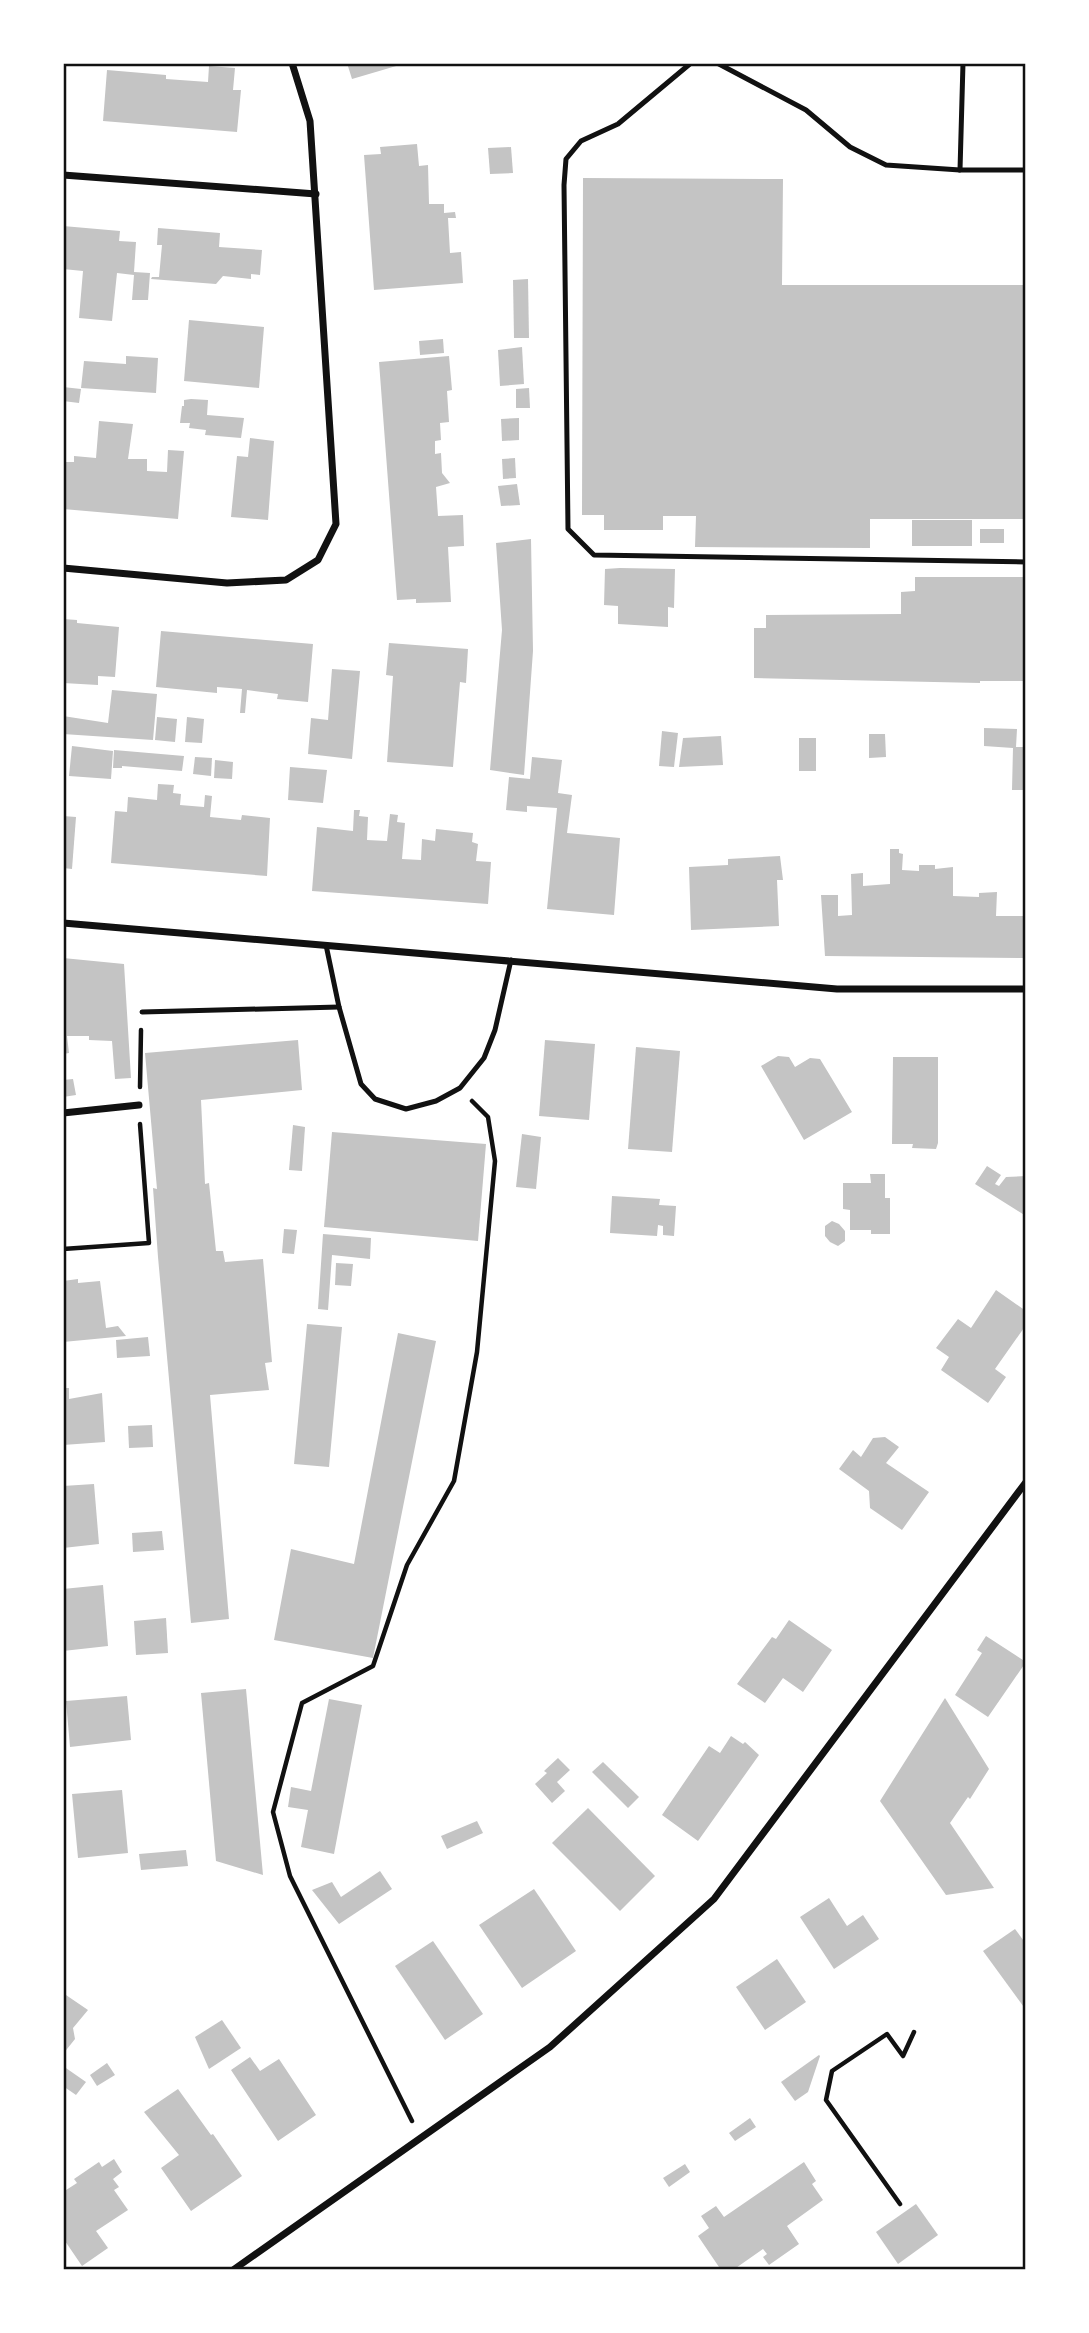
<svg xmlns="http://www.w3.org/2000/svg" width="1089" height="2333" font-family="Figtree,sans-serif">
<rect width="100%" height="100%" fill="#fff"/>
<g fill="#c4c4c4">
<path d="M347 63H403V64L352 79Z"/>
<path d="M209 66 235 68 233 90H241L237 132 103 121 107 70 166 75V79L208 82Z"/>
<path d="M417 144 419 166 428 165 429 204H444V213L455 212 456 218H448L450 253 461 252 463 283 374 290 364 155 381 154 380 147Z"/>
<path d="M511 147 513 173 490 174 488 148Z"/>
<path d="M583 178 783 179 782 285H1026V519H870V548L695 547 696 516H663V530H604V515H582Z"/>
<path d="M63 226 120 231 119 241 136 242 134 272 150 273 148 300H132L134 275 117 273 112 321 79 318 83 271 63 269Z"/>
<path d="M158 228 220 233 219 247 262 250 260 275 251 274V279L223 276 216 284 151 279 152 277H159L162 245H157Z"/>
<path d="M528 279 529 338H514L513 280Z"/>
<path d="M189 320 264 327 259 388 184 381Z"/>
<path d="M443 339 444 353 420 355 419 341Z"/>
<path d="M522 347 524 384 500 386 498 350Z"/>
<path d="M126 356 158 358 156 393 81 388 84 361 126 364Z"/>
<path d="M449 356 452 390 447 391 449 422 440 423 441 440 435 441V454L441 453 442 473 450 483 436 487 438 516 463 515 464 546 448 547 451 602 416 603V599L397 600 379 362Z"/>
<path d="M63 387 81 389 79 403 63 401Z"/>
<path d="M529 388 530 408H516V389Z"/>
<path d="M191 399 208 400 207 415 244 418 241 438 205 435 206 430 189 428 190 423H180L182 406H184V400Z"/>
<path d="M519 418V440L502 441 501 419Z"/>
<path d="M99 421 133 424 128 459H147V471L167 472 168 450 184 451 178 519 63 509V462H74V456L96 458Z"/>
<path d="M250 438 274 441 268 520 231 517 237 456 248 457Z"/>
<path d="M515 458 516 478 503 479 502 459Z"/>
<path d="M517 484 520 505 501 506 498 486Z"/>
<rect x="912" y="520" width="60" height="26"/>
<rect x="980" y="529" width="24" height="14"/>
<path d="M531 539 533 651 524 775 490 770 502 630 496 543Z"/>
<path d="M620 568 675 569 674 608 668 607V627L618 624V606L604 605 605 569Z"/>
<path d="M915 577H1026V681H980V683L754 678V628H766V615L901 614V592L915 591Z"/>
<path d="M63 619 77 620V623L119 627 115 677 98 676V685L63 683Z"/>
<path d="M161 631 313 644 308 702 277 699 278 694 247 690 245 713H240L242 689 217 687V693L156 687Z"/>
<path d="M389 643 468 649 466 683 460 682 453 767 387 762 393 676 386 675Z"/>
<path d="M332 669 360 671 352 759 308 754 311 718 328 720Z"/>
<path d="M112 690 157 694 153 740 63 734V716L108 723Z"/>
<path d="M157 717 177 719 175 742 155 740Z"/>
<path d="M187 717 204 719 202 743 185 742Z"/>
<path d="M984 728 1017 729 1016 747H1026V790H1012L1013 748 984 746Z"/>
<path d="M662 731 678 733 674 767 659 766Z"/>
<path d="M869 734H885L886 757 869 758Z"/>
<path d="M721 736 723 765 679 767 683 738Z"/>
<rect x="799" y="738" width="17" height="33"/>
<path d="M72 746 113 751 111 779 69 776Z"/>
<path d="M114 750 184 756 182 771 122 766V768H113Z"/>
<path d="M195 757 212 758 211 776 193 774Z"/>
<path d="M532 757 562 760 558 793 572 795 567 833 620 838 614 915 547 909 557 808 527 806V812L506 810 509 777 530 779Z"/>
<path d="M215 760 233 762 232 779 214 778Z"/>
<path d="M290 767 327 770 323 803 288 800Z"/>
<path d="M158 784 174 785 173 793 181 794 180 805 204 807 205 795 212 796 210 817 241 820 242 815 270 818 267 876 111 863 115 811 127 812 128 797 157 800Z"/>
<path d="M354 810H360L359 816 368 817 367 840 387 841 390 814 398 815 397 822 405 823 402 859 421 860 422 839 435 841 436 829 473 833 472 842 478 844 476 861 491 862 488 904 312 891 317 827 353 831Z"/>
<path d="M63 816 76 817 72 869 63 868Z"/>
<path d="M890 849H899V853L903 854 902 870 919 871V865H935V869L953 867V896L979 897V893L997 892 996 916H1023L1024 907H1026V958L825 956 821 895H838V916L852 915 851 874 863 873V886L890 884Z"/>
<path d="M780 856 783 880H777L779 926 691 930 689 867 728 865V859Z"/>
<path d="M63 958 124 964 131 1078 115 1079 112 1041 89 1040V1036H67L69 1053 63 1054Z"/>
<path d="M298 1040 302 1090 201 1100 205 1184 209 1183 216 1251H223L225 1262 263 1259 272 1362 265 1363 269 1390 210 1395 229 1619 191 1623 158 1257 153 1188 157 1189 145 1053Z"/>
<path d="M545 1040 595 1044 589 1120 539 1116Z"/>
<path d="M636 1047 680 1051 672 1152 628 1149Z"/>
<path d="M778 1056 789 1057 795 1067 810 1058 820 1059 852 1112 804 1140 761 1066Z"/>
<path d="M893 1057H938V1143L936 1149 912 1148 913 1144H892Z"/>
<path d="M73 1079 76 1095 63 1097V1080Z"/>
<path d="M293 1125 305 1127 302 1171 289 1170Z"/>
<path d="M332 1132 486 1144 478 1241 324 1227Z"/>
<path d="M522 1134 541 1137 536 1189 516 1187Z"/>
<path d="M987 1166 1001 1175 995 1184 999 1186 1006 1177 1026 1176V1216L975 1184Z"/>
<path d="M870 1174H885V1198H890V1234H871V1230H850V1210L843 1209V1183H871Z"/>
<path d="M612 1196 660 1199 659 1205 676 1206 674 1236 663 1235V1226L658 1225 657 1236 610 1233Z"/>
<path d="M832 1221 839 1224 845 1231V1241L838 1246 830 1242 825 1236V1226Z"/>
<path d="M284 1229 297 1230 294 1254 282 1253Z"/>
<path d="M323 1234 371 1238 370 1259 332 1255 328 1310 318 1309Z"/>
<path d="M336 1263 353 1264 351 1286 335 1285Z"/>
<path d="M78 1279V1283L100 1281 106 1328 118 1326 126 1336 63 1342V1281Z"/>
<path d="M996 1290 1026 1311V1325L995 1369 1006 1377 988 1403 941 1370 949 1357 936 1348 958 1319 971 1328Z"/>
<path d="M307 1324 342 1327 329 1467 294 1464Z"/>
<path d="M398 1333 436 1341 373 1658 274 1640 291 1549 354 1564Z"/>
<path d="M148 1337 150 1356 117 1358 116 1340Z"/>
<path d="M63 1388H69V1399L102 1393 105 1442 63 1445Z"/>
<path d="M152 1425 153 1447 129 1448 128 1426Z"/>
<path d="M885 1437 899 1447 886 1463 929 1492 902 1530 870 1508 869 1491 839 1469 853 1450 861 1457 873 1438Z"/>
<path d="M94 1484 99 1544 63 1548V1486Z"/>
<path d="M162 1531 164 1550 133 1552 132 1533Z"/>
<path d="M103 1585 108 1646 63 1651V1589Z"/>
<path d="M166 1618 168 1653 136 1655 134 1621Z"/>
<path d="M789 1620 832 1650 803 1692 783 1678 765 1703 737 1684 772 1637 776 1639Z"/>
<path d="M986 1636 1026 1662 988 1717 955 1695 982 1653 977 1650Z"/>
<path d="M246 1689 263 1875 216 1861 201 1693Z"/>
<path d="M127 1696 131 1740 70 1747 66 1701Z"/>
<path d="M945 1698 989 1769 970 1799 968 1797 950 1823 994 1888 946 1895 880 1801Z"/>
<path d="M329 1699 362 1705 334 1854 301 1847 308 1810 288 1807 291 1787 311 1791Z"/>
<path d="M731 1736 743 1744 745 1742 759 1755 698 1841 662 1815 709 1746 720 1753Z"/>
<path d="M558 1758 570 1770 557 1782 565 1791 552 1803 535 1784 547 1773 544 1771Z"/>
<path d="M603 1762 639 1797 628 1808 592 1772Z"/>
<path d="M122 1790 128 1853 78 1858 72 1794Z"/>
<path d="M588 1808 655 1876 620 1911 552 1843Z"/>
<path d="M477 1821 483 1833 447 1849 441 1836Z"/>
<path d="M186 1850 188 1866 141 1870 139 1854Z"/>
<path d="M380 1871 392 1889 339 1924 312 1890 332 1882 341 1897Z"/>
<path d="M534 1889 576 1951 522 1988 479 1925Z"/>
<path d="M829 1898 847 1926 863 1915 879 1939 834 1969 800 1917Z"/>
<path d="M1015 1929 1026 1944V2010L983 1951Z"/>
<path d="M433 1941 483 2014 445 2040 395 1966Z"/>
<path d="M777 1959 806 2002 765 2030 736 1987Z"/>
<path d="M63 1993 88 2010 73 2028 75 2039 63 2054Z"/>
<path d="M222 2020 241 2048 209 2069 195 2037Z"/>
<path d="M819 2055 820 2056 808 2092 795 2101 781 2082Z"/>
<path d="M250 2057 260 2071 279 2059 316 2115 278 2141 231 2070Z"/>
<path d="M107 2063 115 2075 97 2086 90 2075Z"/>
<path d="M63 2066 86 2082 76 2095 63 2086Z"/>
<path d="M178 2089 211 2135 213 2134 242 2176 191 2211 161 2168 179 2155 144 2112Z"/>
<path d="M750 2118 756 2127 735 2141 729 2133Z"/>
<path d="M114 2159 122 2172 113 2179 119 2187 114 2190 128 2210 96 2231 108 2248 82 2266 63 2238V2192L77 2183 74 2179 99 2162 102 2167Z"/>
<path d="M804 2162 816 2181 812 2184 823 2200 787 2226 799 2244 769 2265 763 2257 767 2254 763 2249 733 2270H721L698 2236 709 2228 701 2216 716 2206 724 2217Z"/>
<path d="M685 2164 690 2172 669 2187 663 2178Z"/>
<path d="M916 2204 938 2235 898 2264 876 2232Z"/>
</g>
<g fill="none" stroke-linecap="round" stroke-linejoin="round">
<g stroke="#111" stroke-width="4.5">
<path d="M140 1087 141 1030"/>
<path d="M63 1249 149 1243 140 1124"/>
<path d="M412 2121 290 1876 273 1812 302 1703 373 1666 407 1565 454 1481 477 1352 495 1161 488 1117 472 1101"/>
<path d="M900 2204 826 2100 832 2071 887 2034 903 2056 914 2032"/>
</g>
<g stroke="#111" stroke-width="5">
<path d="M691 63 618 124 581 141 566 159 564 185 568 529 594 555 1026 562"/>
<path d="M717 63 806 110 850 147 886 165 960 170H1026"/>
<path d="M960 170 963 63"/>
<path d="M326 945 339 1007 361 1084 375 1099 406 1109 436 1101 460 1088 484 1058 495 1030 511 960"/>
<path d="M142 1012 339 1007"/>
</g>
<g stroke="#111" stroke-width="7">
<path d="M63 175 316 194"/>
<path d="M63 568 227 583 286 580 318 560 336 524 310 121 292 63"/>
<path d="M63 923 837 989H1026"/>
<path d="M63 1113 139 1105"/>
<path d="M233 2270 550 2047 714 1899 1026 1482"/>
</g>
</g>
<rect width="1089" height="2333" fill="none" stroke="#ffffff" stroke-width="130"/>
<rect x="65" y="65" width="959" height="2203" fill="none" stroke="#111" stroke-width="2.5"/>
</svg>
